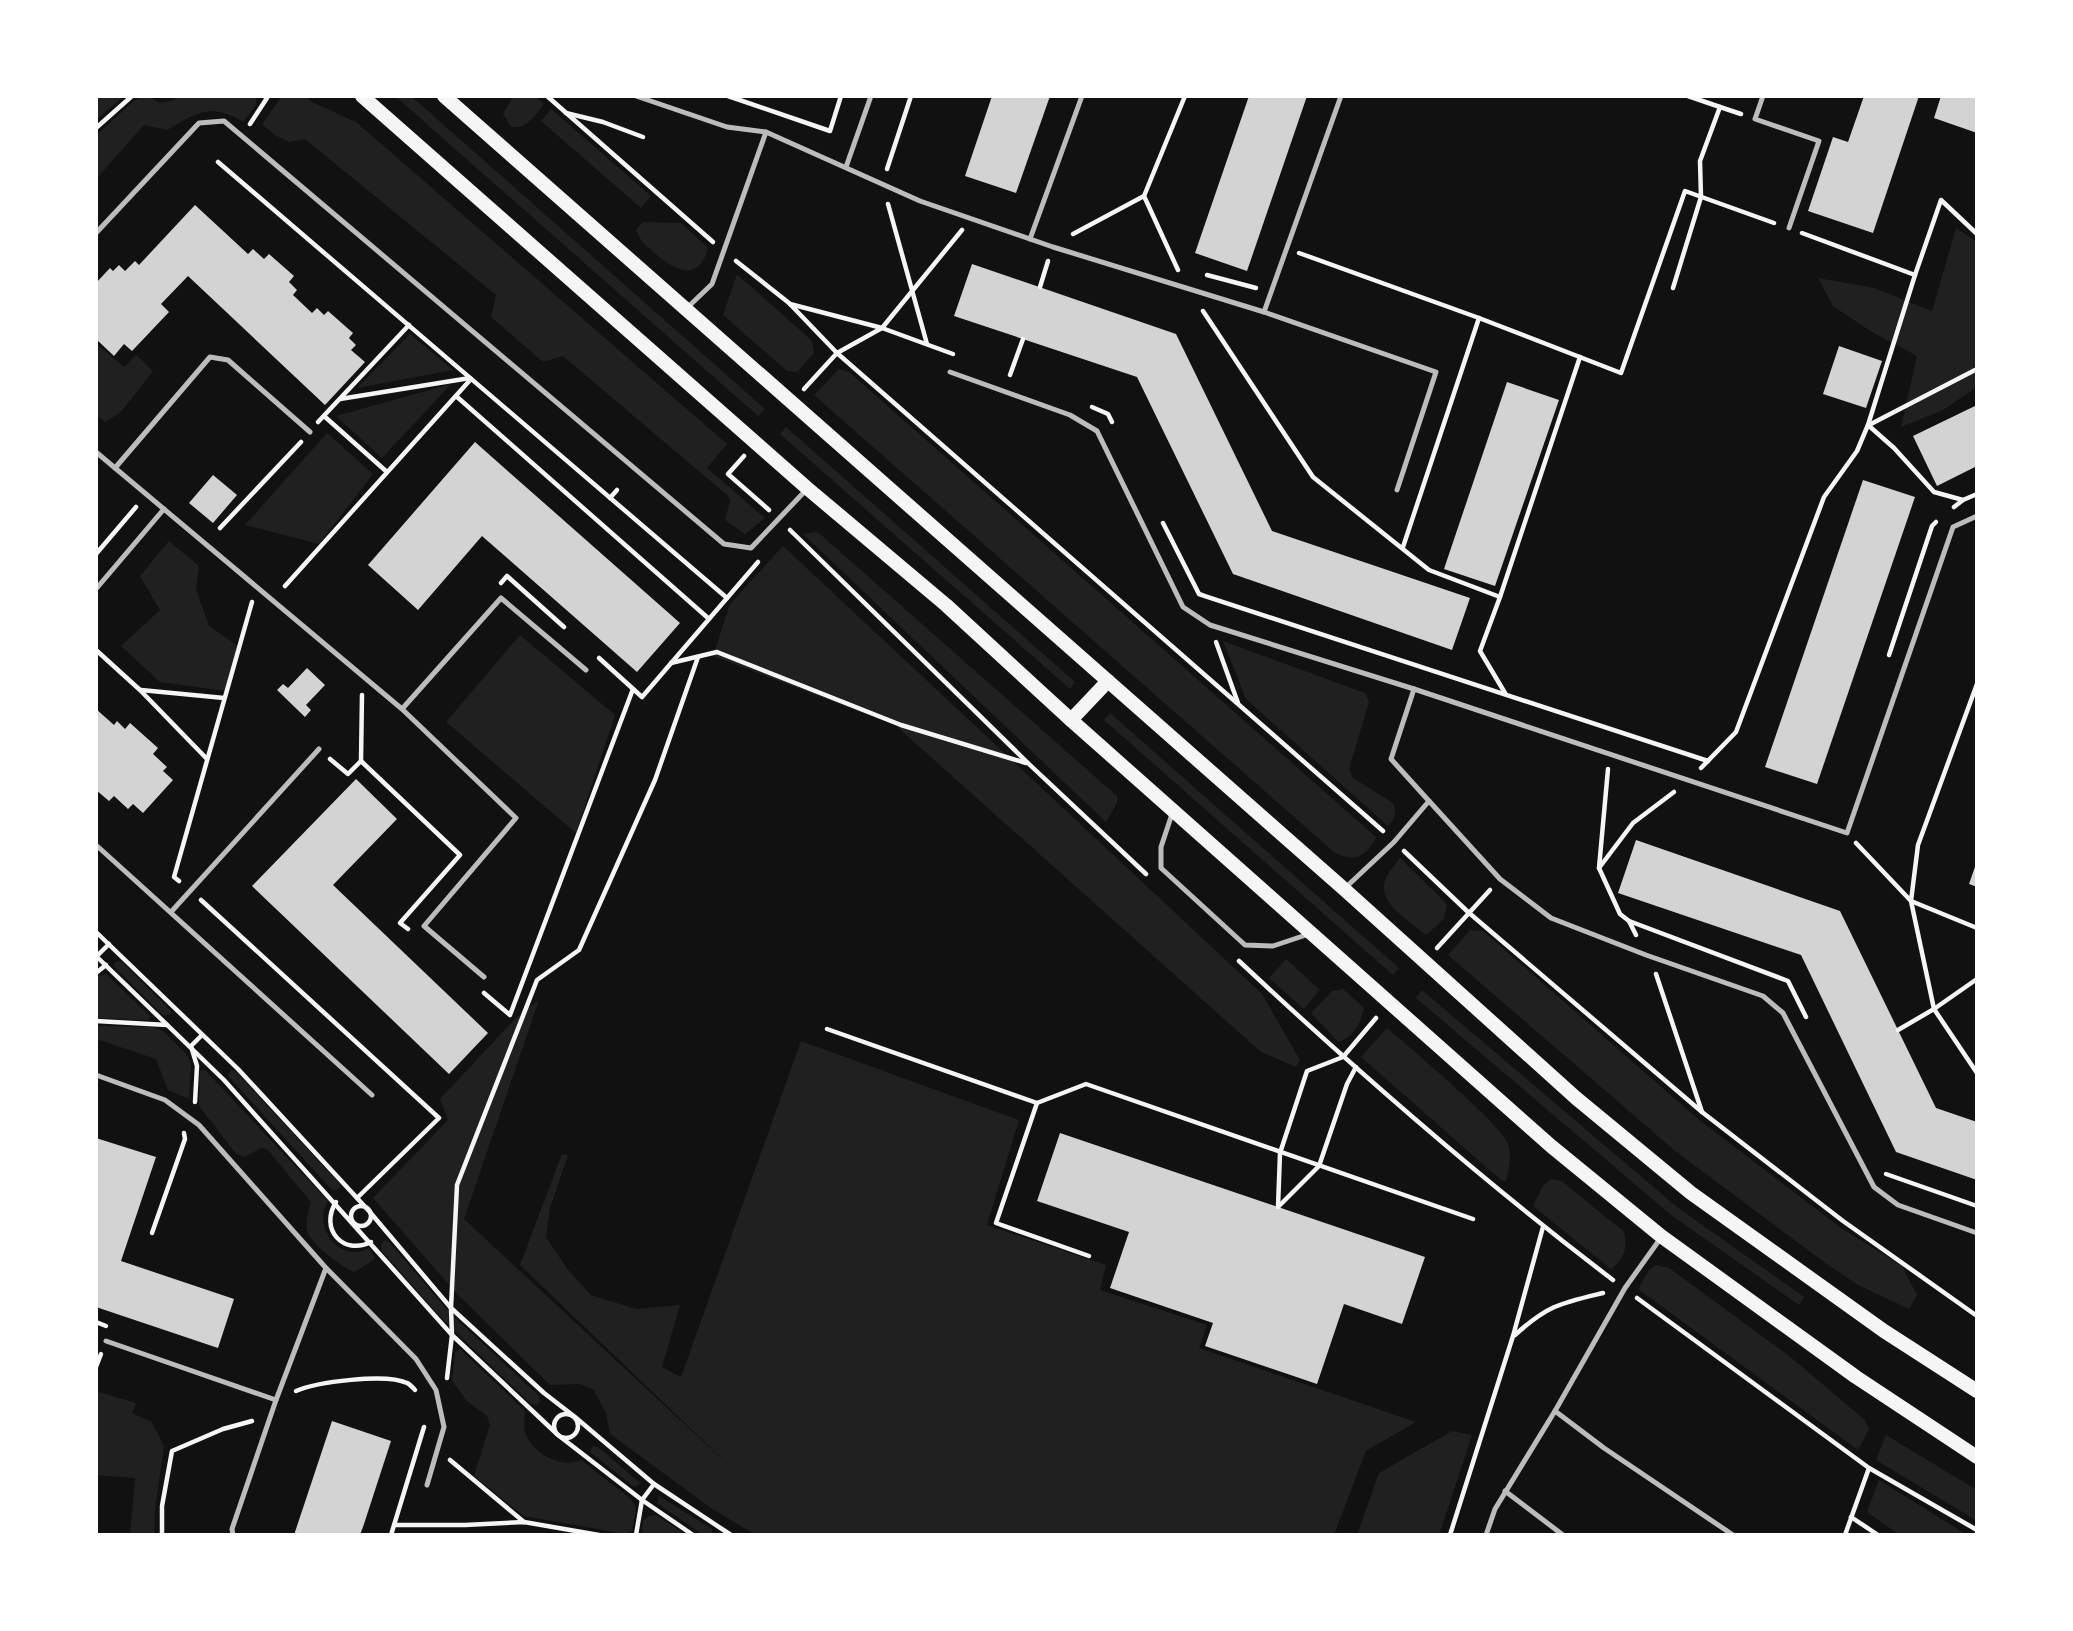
<svg xmlns="http://www.w3.org/2000/svg" width="2073" height="1631" font-family="'Exo 2',sans-serif">
<rect width="100%" height="100%" fill="#111"/>
<g fill="#202020">
<path d="M96 96H124L96 120Z"/>
<path d="M142 96H148L160 103 174 100 178 96H253L256 98V105L243 122C212 102 195 113 167 130L144 125 96 179V135L134 101Z"/>
<path d="M282 96H306L312 102 356 122 727 444 707 468 765 518 745 534 725 520 730 501 728 496 563 356 543 362 491 317 496 295 305 139 289 142 275 135 262 124Z"/>
<path d="M395 96H411L765 409 758 416Z"/>
<path d="M513 96H535L544 104C535 116 527 129 511 127L503 114Z"/>
<path d="M551 109 651 196 641 208 541 121Z"/>
<path d="M643 222 681 223 708 248C700 280 678 273 658 256 648 247 640 242 636 230Z"/>
<path d="M1956 228 1977 242V387L1943 410 1901 427 1917 356 1872 332 1833 306 1818 278 1874 288 1932 311Z"/>
<path d="M737 274 812 341 814 353 797 372 787 371 723 315Z"/>
<path d="M410 334 453 370 357 388Z"/>
<path d="M96 344 124 367 136 355 153 371 120 413 105 422 96 415Z"/>
<path d="M839 369 849 372 1376 837C1365 858 1356 862 1335 853L814 395Z"/>
<path d="M451 384 382 458 336 416Z"/>
<path d="M786 427 1075 682 1070 689 780 434Z"/>
<path d="M327 433 373 474 319 544 245 525Z"/>
<path d="M815 532 820 534 1117 796V803L1106 822 803 534Z"/>
<path d="M169 541 199 566 196 589 209 626 241 648 225 691 160 682 121 646 160 610 140 576Z"/>
<path d="M783 546 1262 994 1300 1060 1296 1067 1261 1052 895 725 713 656 730 604Z"/>
<path d="M520 635 615 715 576 833 446 722Z"/>
<path d="M1223 641 1365 693 1369 702 1349 769 1353 778 1393 803C1397 812 1395 819 1388 826L1246 699Z"/>
<path d="M1110 713 1399 968 1393 975 1104 720Z"/>
<path d="M1400 858 1447 904 1444 919 1426 935C1410 921 1373 902 1387 876 1390 870 1396 864 1400 858Z"/>
<path d="M1470 930 1483 931 1698 1119 1841 1228 1902 1266 1917 1295 1909 1309 1858 1285 1824 1262 1674 1150 1448 955Z"/>
<path d="M1286 959 1320 990 1304 1009 1269 978Z"/>
<path d="M117 961 122 962 171 1011V1014L164 1016 115 968 114 964Z"/>
<path d="M106 974 150 1016 149 1020 96 1018V977Z"/>
<path d="M1343 989 1364 1008C1361 1022 1354 1038 1338 1042L1311 1013 1332 991Z"/>
<path d="M1422 990 1677 1207 1804 1297 1799 1305 1671 1215 1416 998Z"/>
<path d="M539 1000 464 1219 737 1473 520 1265 562 1154 568 1155 550 1208 546 1237 568 1270 591 1295 636 1309 680 1305 662 1367 681 1377 801 1041 1019 1120 987 1225 1106 1265 1100 1290 1207 1325 1199 1348 1416 1422 1366 1451 1334 1535H756L711 1508 610 1434 606 1413 593 1389 579 1384 550 1385 458 1295 373 1198 448 1120 440 1099 515 1019Z"/>
<path d="M96 1026 152 1027 163 1031 187 1055 191 1064 189 1099 168 1090 156 1059 96 1039Z"/>
<path d="M1387 1028C1409 1047 1501 1124 1508 1144 1512 1157 1509 1168 1506 1181H1502L1361 1057Z"/>
<path d="M205 1070 328 1201C311 1226 341 1265 369 1248L375 1259 354 1272C342 1267 309 1243 307 1230 305 1221 309 1210 311 1202L267 1149 261 1148 245 1157 236 1154 199 1106 200 1071Z"/>
<path d="M231 1070 235 1071 340 1184V1188L335 1191 331 1189 228 1076Z"/>
<path d="M1551 1179 1562 1181 1624 1232C1628 1247 1624 1259 1611 1269L1533 1206 1543 1186Z"/>
<path d="M385 1240 389 1242 449 1312 539 1396 540 1401 537 1405 531 1404 442 1319 381 1250 382 1243Z"/>
<path d="M1656 1265 1669 1268 1788 1355 1864 1419 1869 1429 1858 1450 1638 1289 1649 1270Z"/>
<path d="M460 1349 524 1410C526 1417 523 1424 525 1432 532 1454 561 1469 581 1460L631 1499 636 1507 632 1531 625 1534 524 1516 474 1476 490 1425 487 1416 467 1401 452 1381 455 1352Z"/>
<path d="M96 1391 136 1403 132 1413 152 1422 164 1446 155 1510 154 1535H130L135 1478 96 1475Z"/>
<path d="M1452 1431 1472 1435 1439 1535H1357L1379 1473Z"/>
<path d="M1886 1435 1977 1490V1521L1876 1460Z"/>
<path d="M593 1446 598 1447 640 1483 637 1486H633L590 1452Z"/>
<path d="M1879 1480 1967 1535H1900L1867 1512Z"/>
<path d="M659 1496 712 1529V1535H703L657 1503Z"/>
<path d="M656 1515 686 1535H642L643 1521 649 1516Z"/>
</g>
<g fill="#d3d3d3">
<path d="M992 96H1050L1016 193 965 176Z"/>
<path d="M1249 96H1307L1247 271 1195 253Z"/>
<path d="M1864 96H1919L1873 233 1808 211 1833 137 1848 142Z"/>
<path d="M1941 96H1977V133L1934 118Z"/>
<path d="M195 205 248 254 253 249 264 259 269 254 294 276 289 282 297 290 293 295 312 313 317 308 324 315 328 311 353 333 349 338 356 345 351 350 365 362 325 405 188 276 161 304 169 312 132 351 124 344 114 356 96 339V283L110 268 113 271 119 265 125 271 135 261 139 265Z"/>
<path d="M972 264 1176 334 1272 531 1470 598 1452 650 1233 574 1137 377 954 316Z"/>
<path d="M1839 346 1882 361 1866 408 1823 394Z"/>
<path d="M1507 382 1559 400 1495 586 1444 569Z"/>
<path d="M1977 405V466L1937 486 1913 436Z"/>
<path d="M475 442 680 623 637 672 482 536 418 610 368 565Z"/>
<path d="M213 475 237 495 213 523 189 503Z"/>
<path d="M1863 480 1915 497 1817 784 1765 767Z"/>
<path d="M307 668 325 685 306 705 311 710 305 717 277 690 283 684 288 688Z"/>
<path d="M96 709 114 725 117 721 125 729 130 723 158 748 153 754 167 767 163 771 173 780 143 813 133 804 128 809 114 796 109 801 96 790Z"/>
<path d="M356 779 397 819 333 885 488 1033 449 1074 252 886Z"/>
<path d="M1636 840 1840 911 1936 1108 1977 1122V1180L1896 1152 1801 955 1618 893Z"/>
<path d="M1976 864H1977V887L1969 884Z"/>
<path d="M1060 1133 1425 1257 1402 1324 1344 1304 1317 1384 1205 1346 1213 1323 1110 1288 1129 1232 1037 1201Z"/>
<path d="M96 1138 156 1157 121 1261 234 1299 218 1348 96 1307Z"/>
<path d="M332 1421 391 1441 364 1524 360 1535H294Z"/>
</g>
<g fill="none" stroke-linecap="round" stroke-linejoin="round">
<g stroke="#f5f5f5" stroke-width="4.5">
<path d="M547 96 713 242"/>
<path d="M728 96 830 131 841 96"/>
<path d="M1688 96 1720 107"/>
<path d="M566 113 603 122 643 137"/>
<path d="M250 124 267 98 264 96"/>
<path d="M96 128 132 96"/>
<path d="M218 162 727 598"/>
<path d="M887 169 911 96"/>
<path d="M1144 196 1178 270"/>
<path d="M888 204 927 344"/>
<path d="M1073 234 1144 196 1185 96"/>
<path d="M1299 253 1479 318 1621 373 1685 191 1774 223"/>
<path d="M736 261 789 303 837 353 1383 831"/>
<path d="M1207 275 1256 288"/>
<path d="M1915 275 1941 200 1977 234"/>
<path d="M1040 287 1048 261"/>
<path d="M1673 288 1701 197 1700 161 1720 107 1741 114"/>
<path d="M790 304 882 328 962 230"/>
<path d="M1203 311 1313 477 1429 570 1500 597 1480 651 1505 693"/>
<path d="M1010 375 1023 339"/>
<path d="M804 389 837 353 882 328 953 354"/>
<path d="M456 396 708 618"/>
<path d="M340 399 470 378"/>
<path d="M1092 407 1108 414 1112 422"/>
<path d="M324 416 387 472"/>
<path d="M318 422 409 325"/>
<path d="M1868 425 1894 448 1934 492 1963 500"/>
<path d="M1869 425 1977 369"/>
<path d="M744 456 728 474 769 510"/>
<path d="M610 498 617 490"/>
<path d="M1954 507 1963 500 1977 494"/>
<path d="M1163 523 1199 594C1368 651 1538 705 1708 761"/>
<path d="M220 528 301 442"/>
<path d="M790 530 1030 765 1146 874"/>
<path d="M1403 547 1479 318"/>
<path d="M96 554 136 507"/>
<path d="M501 583 507 576 564 627"/>
<path d="M285 586 471 379"/>
<path d="M1500 597 1580 357"/>
<path d="M1216 642 1238 703"/>
<path d="M96 650 140 690 207 759"/>
<path d="M1889 655 1932 526 1936 522"/>
<path d="M599 658 642 697 758 562"/>
<path d="M671 663 717 652 901 725 1026 763"/>
<path d="M1977 684 1918 845 1911 901 1977 928"/>
<path d="M141 690 224 698"/>
<path d="M330 759 348 774 361 761 460 855 400 923 408 929"/>
<path d="M361 761 362 695"/>
<path d="M1701 768 1736 732 1824 497 1857 451 1868 425 1915 275 1802 233"/>
<path d="M1608 769 1599 868 1620 914 1629 921"/>
<path d="M1856 843 1911 901 1934 1009 1977 1073"/>
<path d="M1404 851 1468 912 1702 1112 1843 1221 1977 1316"/>
<path d="M1599 868 1633 823 1674 792"/>
<path d="M179 881 174 877 252 602"/>
<path d="M201 900 439 1118 357 1198"/>
<path d="M96 932 238 1069 369 1211 451 1308 544 1393 575 1417 654 1484 731 1535"/>
<path d="M1636 935 1629 921 1788 981 1806 1017"/>
<path d="M1437 948 1490 890"/>
<path d="M96 956 224 1080 452 1335 558 1435 642 1500 693 1535"/>
<path d="M97 956 109 944"/>
<path d="M1239 961C1359 1073 1483 1181 1613 1280"/>
<path d="M96 973 106 965"/>
<path d="M1656 974 1702 1112"/>
<path d="M484 993 510 1015 633 689"/>
<path d="M96 1021 167 1025"/>
<path d="M827 1029 1037 1103 1086 1084 1473 1219"/>
<path d="M1898 1030 1934 1009 1977 979"/>
<path d="M195 1102 197 1066 191 1046 202 1035"/>
<path d="M1037 1103 996 1223 1089 1256"/>
<path d="M1886 1174 1977 1206"/>
<path d="M336 1202C319 1229 343 1256 371 1242"/>
<circle cx="361" cy="1216" r="10"/>
<path d="M1278 1207 1280 1153 1307 1071 1343 1057 1376 1018"/>
<path d="M1278 1207 1319 1166 1347 1084 1356 1067"/>
<path d="M152 1233 185 1139 184 1133"/>
<path d="M1637 1298 1869 1468 1977 1530"/>
<path d="M96 1322 106 1326"/>
<path d="M1515 1335C1548 1305 1561 1303 1603 1293"/>
<path d="M96 1367 101 1354"/>
<path d="M447 1378 452 1335 451 1308 457 1185 537 980 579 950 655 780 698 657"/>
<path d="M296 1391C316 1382 386 1373 407 1383 410 1384 413 1388 415 1390"/>
<circle cx="566" cy="1426" r="12"/>
<path d="M450 1460 524 1522"/>
<path d="M1851 1517 1878 1535"/>
<path d="M394 1525H465L524 1522 599 1535"/>
<path d="M162 1535V1506L172 1451 223 1429 252 1421"/>
<path d="M391 1535 424 1427"/>
<path d="M636 1535 642 1500 654 1484"/>
<path d="M1450 1535 1513 1336 1543 1227"/>
<path d="M1845 1535 1869 1468"/>
</g>
<g stroke="#bcbcbc" stroke-width="5">
<path d="M636 96 727 127 766 132"/>
<path d="M1763 96 1755 119 1819 141 1789 228"/>
<path d="M846 167 871 96"/>
<path d="M96 233 199 123 224 121 724 544 751 548 807 489"/>
<path d="M1030 239 1082 96"/>
<path d="M688 307 712 284 766 132 920 201 1053 247 1264 312 1436 372 1397 490"/>
<path d="M1264 312 1341 96"/>
<path d="M950 372 1070 415 1097 431 1183 607 1210 625 1414 689 1847 833 1953 527 1977 516"/>
<path d="M96 452 402 709 516 818 424 926 484 977"/>
<path d="M115 468 210 357 228 360 310 432"/>
<path d="M96 589 164 509"/>
<path d="M402 709 501 598 586 670"/>
<path d="M1429 801 1500 879 1551 918 1646 955 1763 996 1783 1013 1874 1187 1898 1205 1977 1233"/>
<path d="M1172 814 1161 847V868L1245 945 1273 946 1309 934"/>
<path d="M96 845 372 1095"/>
<path d="M1344 889 1394 842 1429 801 1391 759 1414 689"/>
<path d="M171 912 319 749"/>
<path d="M96 1075 165 1100 199 1125 326 1268 416 1359 436 1390 444 1427 427 1485"/>
<path d="M1660 1239 1625 1288 1555 1411 1604 1448 1733 1535"/>
<path d="M106 1341 276 1400"/>
<path d="M1505 1491 1563 1535"/>
<path d="M233 1535 232 1529 276 1400 326 1268"/>
<path d="M1486 1535 1495 1509 1555 1411"/>
</g>
<g stroke="#f5f5f5" stroke-width="14">
<path d="M362 96 807 488 946 605 1071 720 1551 1146 1661 1236 1856 1377 1977 1457"/>
<path d="M444 96 1344 889 1576 1098 1691 1193 1884 1331 1977 1391"/>
<path d="M1071 720 1108 681"/>
</g>
</g>
<rect width="2073" height="1631" fill="none" stroke="#ffffff" stroke-width="196"/>
</svg>
